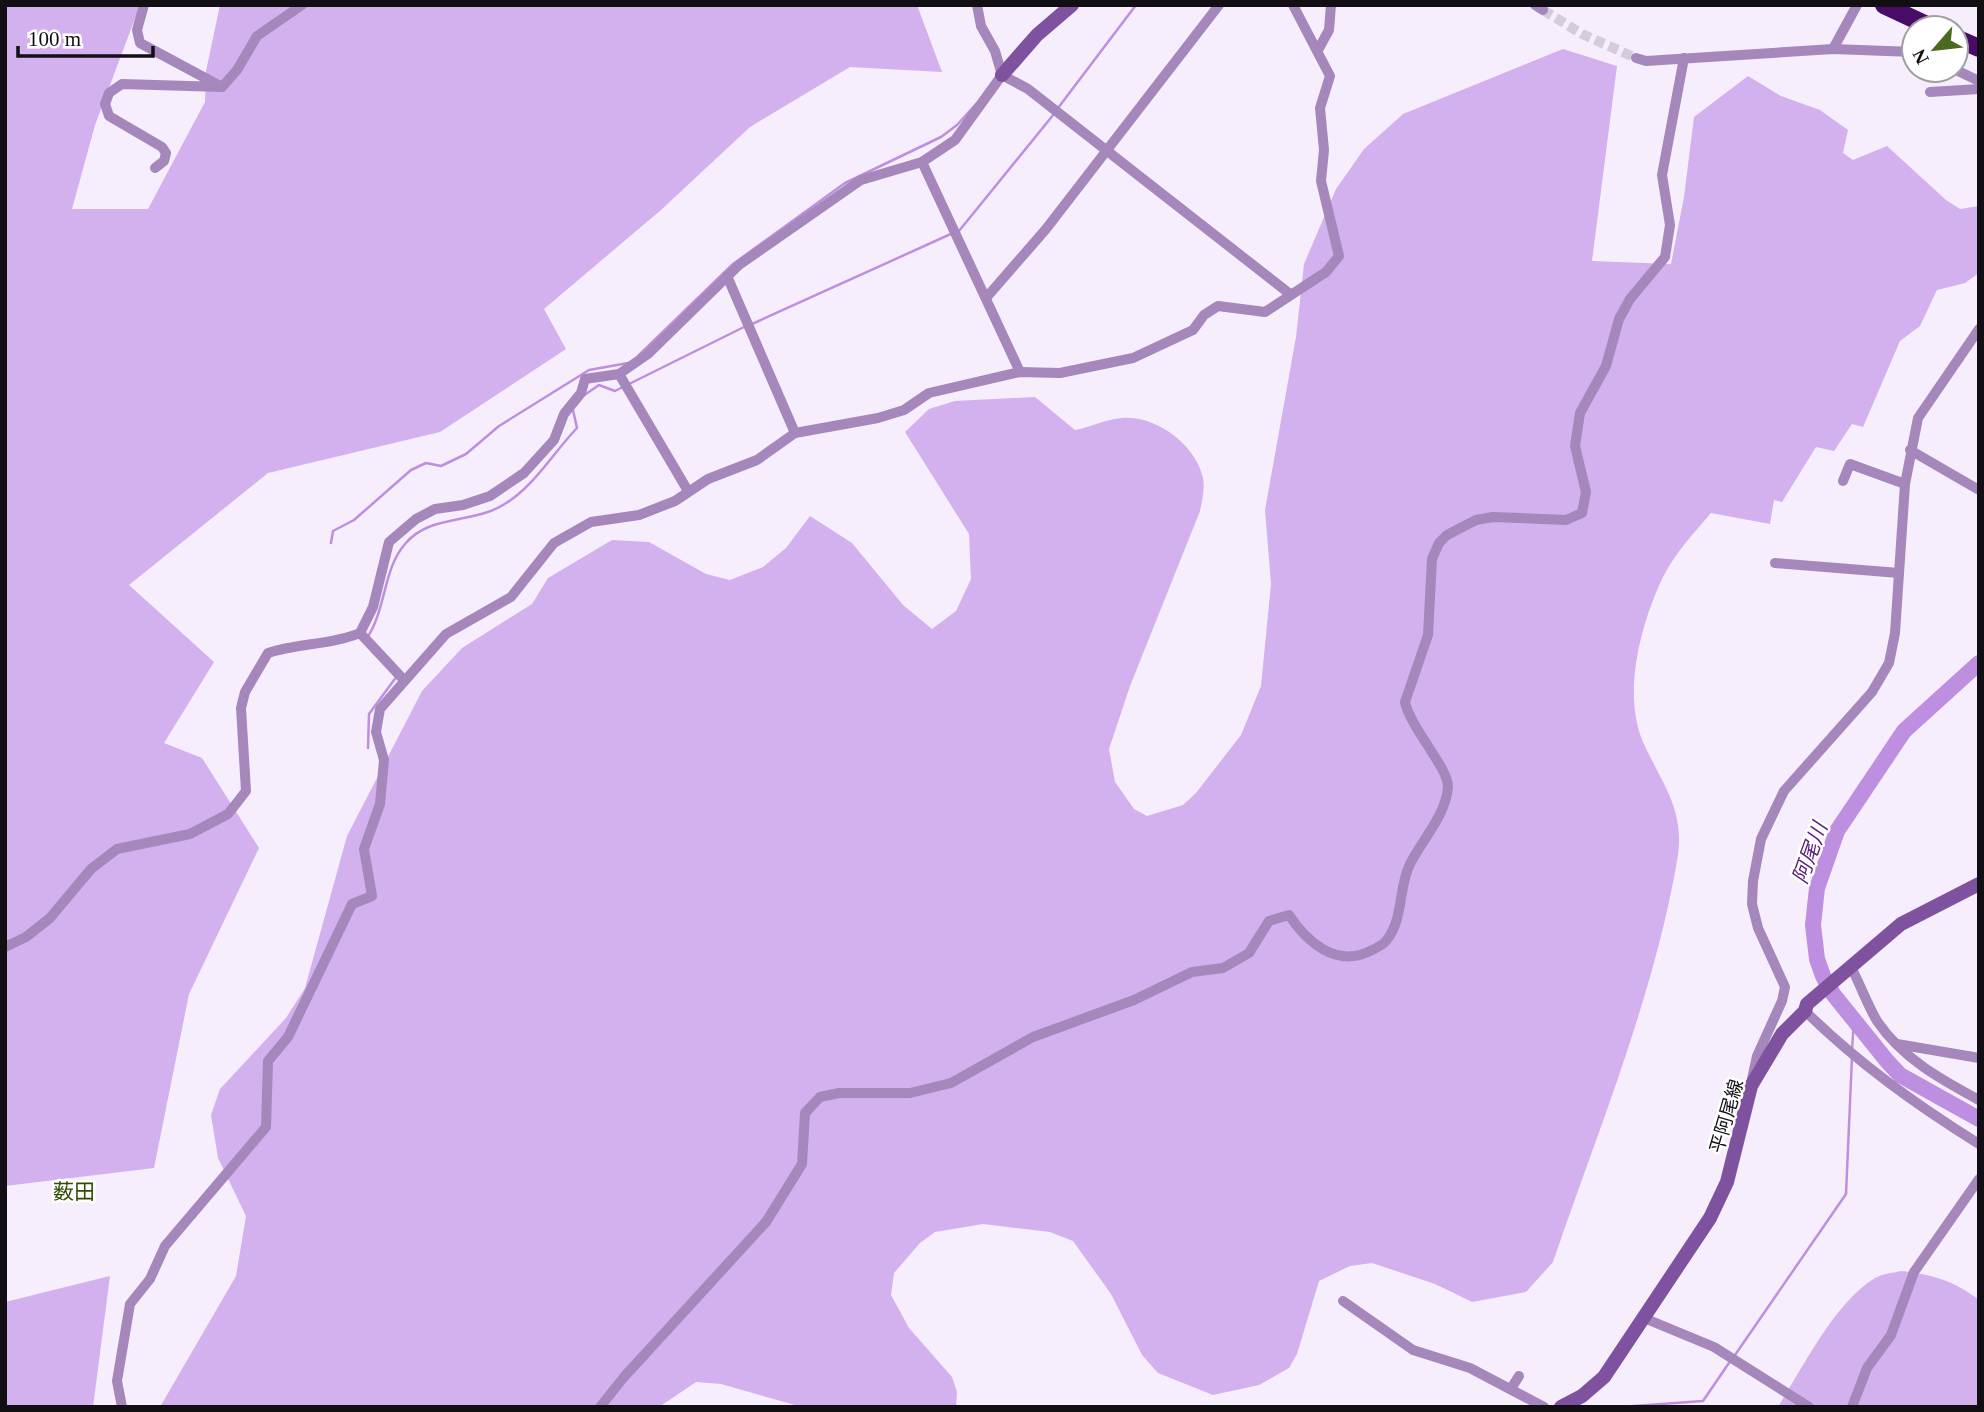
<svg xmlns="http://www.w3.org/2000/svg" width="1984" height="1412" font-family="'Times New Roman','Noto Sans JP',serif">
<rect width="100%" height="100%" fill="#f6eefd"/>
<g fill="#d3b0ee">
<path d="M5 5H140L95 125 72 209H148L205 102 206 71 220 5H917L942 72 850 67 750 127 661 210 544 309 566 349 440 432 268 473 129 585 214 662 164 743 202 758 259 848 189 994 154 1168 5 1186Z"/>
<path d="M1563 49 1617 66 1592 261 1671 264 1684 197 1694 117 1748 76 1781 96 1820 110 1848 130 1843 153 1853 160 1887 146 1946 200 1960 209 1979 206V273L1965 283 1937 290 1920 326 1900 341 1863 427 1852 424 1834 451 1816 447 1782 502 1774 500 1770 524 1711 513C1694 533 1675 553 1663 577 1641 623 1622 693 1643 742 1663 786 1686 810 1677 861 1653 999 1598 1130 1553 1262L1526 1292 1472 1302 1435 1284 1372 1263 1350 1266 1319 1281 1297 1354 1289 1368 1259 1385 1213 1395 1158 1373 1142 1355 1111 1294 1073 1241 1050 1232 983 1224 935 1232 920 1243 894 1273 891 1295 909 1328 952 1377 957 1392 956 1407H802L721 1384 696 1382 659 1407H160L236 1276 246 1216 218 1158 211 1115 220 1089 286 1018 305 988 347 836 422 691 462 648 532 604 548 578 612 540 649 542 706 574 730 580 763 567 786 548 810 516 852 543 903 605 932 629 956 611 971 579 969 534 905 432 929 409 955 401 1035 397 1075 430C1091 427 1106 419 1122 418 1156 415 1196 445 1203 478 1205 489 1202 500 1200 511L1130 686 1109 749 1115 782 1134 809 1147 816 1183 805 1196 793 1241 735 1261 686 1271 584 1265 510 1296 337 1304 264 1336 189 1364 149 1403 114Z"/>
<path d="M1901 1271C1931 1274 1955 1281 1979 1300V1407H1778C1803 1367 1835 1302 1875 1278 1882 1274 1892 1273 1901 1271Z"/>
<path d="M110 1276 93 1407H5V1302Z"/>
</g>
<g fill="none" stroke-linecap="round" stroke-linejoin="round">
<g stroke="#be8fe0" stroke-width="2.5">
<path d="M1058 108 1136 5"/>
<path d="M959 231 1054 114"/>
<path d="M752 324 953 233"/>
<path d="M639 355 733 264 845 183 941 137 957 125 976 104"/>
<path d="M629 384 746 326"/>
<path d="M583 396 599 385 615 391 623 387"/>
<path d="M331 543 333 531 354 520 411 470 426 463 441 466 466 454 499 426 589 370 628 363"/>
<path d="M367 638C386 610 383 569 405 544 430 514 472 524 503 505 533 488 553 453 577 428L573 410"/>
<path d="M368 748 369 714 397 676"/>
<path d="M1852 1050 1854 1019"/>
<path d="M1735 1355 1846 1194 1852 1057"/>
<path d="M1620 1407 1703 1401 1731 1360"/>
</g>
<path stroke="#be8fe0" stroke-width="16" d="M1979 663 1904 731 1837 831 1817 888 1813 925 1817 959 1823 976 1833 994 1887 1061 1900 1075 1979 1119"/>
<path stroke="#d4ccda" stroke-width="10" stroke-dasharray="10 5" stroke-linecap="butt" d="M1543 10 1582 34 1636 58"/>
<g stroke="#a587bc" stroke-width="10">
<path d="M144 5 137 30 140 43 222 87 122 84 109 93 105 104 109 116 162 147 166 153 164 161 155 168"/>
<path d="M977 5 981 26 995 51 1002 75 1028 89 1290 294"/>
<path d="M1535 5 1543 10"/>
<path d="M1833 49 1857 5"/>
<path d="M1318 50 1329 30 1331 5"/>
<path d="M1636 58 1646 61 1833 49 1914 52"/>
<path d="M1956 70 1979 81"/>
<path d="M222 87 237 70 257 36 302 5"/>
<path d="M1930 92 1979 89"/>
<path d="M922 162 1020 372"/>
<path d="M727 276 795 433"/>
<path d="M986 298 1046 229 1219 5"/>
<path d="M619 374 688 491"/>
<path d="M1910 450 1979 490"/>
<path d="M1843 481 1850 464 1905 484"/>
<path d="M1775 563 1899 573"/>
<path d="M360 633 403 679"/>
<path d="M5 947 26 937 50 918 91 869 117 849 190 834 228 814 246 791 241 708 245 692 268 653C298 643 331 645 360 633L373 607 389 542 416 519 435 509 463 505 490 496 524 473 554 440 564 414 581 393 585 379 619 374 648 354 739 265 861 180 922 162 955 140 1002 75"/>
<path d="M1851 967C1860 984 1867 1004 1877 1021 1902 1058 1940 1079 1979 1100"/>
<path d="M1805 1011C1858 1063 1915 1104 1979 1144"/>
<path d="M1897 1044 1979 1058"/>
<path d="M1752 1079 1757 1056 1782 1001 1785 987 1758 928 1752 904 1753 881 1761 839 1784 791 1872 692 1889 663 1895 633 1905 484 1918 418 1979 329"/>
<path d="M1343 1301 1413 1350 1470 1368 1544 1407"/>
<path d="M1644 1318 1714 1347 1809 1407"/>
<path d="M1512 1387 1519 1376"/>
<path d="M122 1407 117 1381 130 1304 150 1279 165 1246 266 1127 268 1061 288 1037 352 904 372 896 364 849 380 804 384 760 376 732 380 709 446 634 511 597 554 543 591 522 639 515 675 501 708 479 757 460 795 433 878 418 904 410 929 393 1020 372 1060 373 1133 358 1193 330 1204 315 1218 306 1265 312 1326 272 1339 256 1321 181 1324 150 1320 108 1330 76 1293 5"/>
<path d="M600 1407 624 1377 766 1222 802 1164 805 1113 820 1097 839 1093H910L951 1083 1033 1037 1134 1000 1192 972 1223 968 1249 953 1269 921 1289 915C1306 941 1335 967 1368 952 1374 949 1382 946 1386 941 1404 919 1398 888 1410 864 1422 840 1446 815 1448 787 1449 769 1410 727 1405 702L1428 635 1432 559 1439 543 1447 535 1476 520 1493 517 1566 520 1582 513 1586 492 1575 446 1580 413 1606 366 1619 319 1630 299 1665 257 1670 225 1662 175 1684 58"/>
<path d="M1852 1407 1867 1368 1891 1335 1914 1272 1979 1179"/>
</g>
<g stroke="#7f529f" stroke-width="14">
<path d="M1002 75 1037 35 1072 5"/>
<path d="M1561 1407 1582 1396 1604 1377 1710 1218 1727 1182 1751 1086 1782 1034 1805 1011 1807 1004 1901 924 1979 884"/>
</g>
<g stroke="#480b68" stroke-width="18">
<path d="M1884 5 1933 28"/>
<path d="M1956 38 1979 48"/>
</g>
</g>
<g text-anchor="middle" stroke-width="5" stroke-linejoin="round" paint-order="stroke">
<g font-size="19" fill="#110e14" stroke="#fff">
<text transform="translate(1726 1116) rotate(-74)" y="7">平阿尾線</text>
</g>
<g font-size="21" font-style="italic" fill="#5c217f" stroke="#fff">
<text transform="translate(1810 853) rotate(-70)" y="7">阿尾川</text>
</g>
<g font-size="21" fill="#304c02" stroke="#fff">
<text x="74" y="1199">薮田</text>
</g>
</g>
<rect width="1984" height="1412" fill="none" stroke="#110e14" stroke-width="14"/>
<g transform="translate(1935 49) rotate(242)"><circle r="33" fill="#ffffff" stroke="#a09fa1" stroke-width="2"/>
<path d="M0-5L12 26L0 18L-12 26Z" fill="#4a6a20"/>
<text y="-10" font-size="19" font-weight="bold" text-anchor="middle" fill="#110e14">N</text>
</g>
<path d="M18 46v10h135v-10" fill="none" stroke="#110e14" stroke-width="3.5"/>
<text x="28" y="46" font-size="21" fill="#110e14" stroke="#ffffff" stroke-width="5" paint-order="stroke">100 m</text>
</svg>
